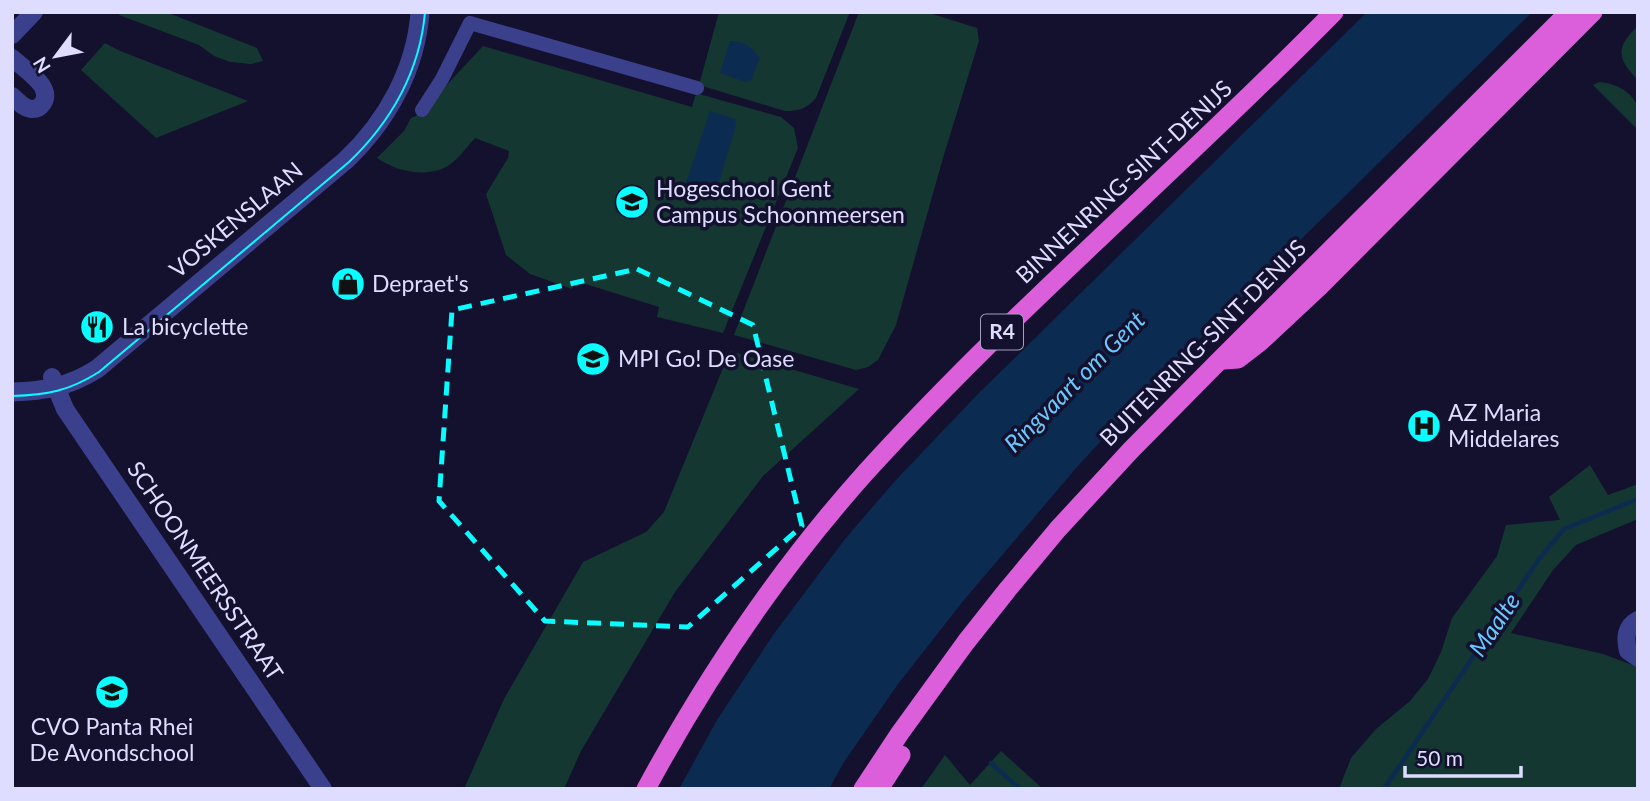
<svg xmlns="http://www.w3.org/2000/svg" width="1650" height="801" font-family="Lato,sans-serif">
<rect width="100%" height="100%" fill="#13112d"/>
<g fill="#143732">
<path d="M120 12H166L257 48 263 61 251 64 230 62 214 56 199 45 119 15Z"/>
<path d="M719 12H850L816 98C806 109 799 111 785 111L699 85Z"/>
<path d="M859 12H926L977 28 979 41 943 158 896 325 878 360 868 367 856 370 734 335Z"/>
<path d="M1638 26V80C1617 59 1615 47 1638 26Z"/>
<path d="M105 43 118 50 248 101 156 138 81 70Z"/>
<path d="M483 46 692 107 695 96 699 94 781 117 794 128 798 148 723 333 657 317 659 307 576 281 572 289 530 274 506 255 486 194 508 158 509 151 475 138C465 149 456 163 442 169 421 177 394 170 377 158L404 131 411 118 416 116 428 105Z"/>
<path d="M1599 82C1614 83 1632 91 1637 106 1639 113 1638 123 1638 130L1593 85Z"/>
<path d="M730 351 859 389 763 476 675 592 581 751 564 789H464L504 699 583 562 646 532 664 512Z"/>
<path d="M1590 465 1608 495 1638 484V519L1576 545 1553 570 1511 633 1603 654 1638 667V789H1339L1351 758 1376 729 1410 701 1428 679 1441 652 1452 618 1497 556 1506 525 1560 520 1549 497Z"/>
<path d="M1001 751 1043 789H921L945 755 970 785Z"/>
</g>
<g fill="#0c2b51">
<path d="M1367 12H1532L1146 392 1077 467 964 600 898 684 844 762 829 789H679L717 720 773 635 845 539 895 481 977 395Z"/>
<path d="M730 41C743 40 753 48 760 58L751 80 746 82 720 73Z"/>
<path d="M710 111 735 119 736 126 717 189 707 193 686 183Z"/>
</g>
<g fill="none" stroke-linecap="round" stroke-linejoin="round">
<g stroke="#0c2b51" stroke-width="4.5">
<path d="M991 763 1020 789"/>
<path d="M1384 789 1539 559 1564 529 1638 499"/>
</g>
<path stroke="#3b408c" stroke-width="14" d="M422 110 442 79 470 23 697 88"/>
<g stroke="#3b408c" stroke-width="18">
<path d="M12 35 34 12"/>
<path d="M12 58C21 66 41 80 44 90 48 99 41 110 31 109 23 108 17 100 12 96"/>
<path d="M52 377 65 409 323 789"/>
<path d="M1638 620C1625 627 1625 638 1628 651L1638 658"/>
</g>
<path stroke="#3b408c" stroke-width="19" d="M12 392C45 391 68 387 97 369L346 160C387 121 416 69 420 12"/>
<g stroke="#db5edb" stroke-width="19">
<path d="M1224 360 1238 359 1260 342 1320 286 1593 12"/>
<path d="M646 789C707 676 780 568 866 472 1013 310 1181 168 1334 12"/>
<path d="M863 789 900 733 966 642 1008 589 1058 529 1131 450 1220 360 1569 12"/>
<path d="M879 789 901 755"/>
</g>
<path stroke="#09fcff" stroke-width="2" d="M12 396C47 395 69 391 99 372L349 162C391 122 420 71 425 12"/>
</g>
<path fill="none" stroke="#09fcff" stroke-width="5" stroke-dasharray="14 9" stroke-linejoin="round" d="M637 269 753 325 802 526 688 627 545 621 439 501 452 310Z"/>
<defs>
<g id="university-disc" transform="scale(1.75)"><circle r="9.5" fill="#09fcff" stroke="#13112d"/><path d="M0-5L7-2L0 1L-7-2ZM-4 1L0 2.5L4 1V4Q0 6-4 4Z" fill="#111"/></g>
<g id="shop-disc" transform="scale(1.75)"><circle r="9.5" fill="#09fcff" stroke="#13112d"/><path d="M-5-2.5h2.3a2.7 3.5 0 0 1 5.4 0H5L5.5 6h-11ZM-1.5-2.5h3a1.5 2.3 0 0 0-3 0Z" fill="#111"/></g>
<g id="restaurant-disc" transform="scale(1.75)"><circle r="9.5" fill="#09fcff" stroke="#13112d"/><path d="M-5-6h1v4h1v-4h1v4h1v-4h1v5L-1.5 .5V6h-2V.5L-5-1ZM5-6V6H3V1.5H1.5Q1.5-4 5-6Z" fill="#111"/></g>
<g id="school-disc" transform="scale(1.75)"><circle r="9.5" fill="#09fcff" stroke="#13112d"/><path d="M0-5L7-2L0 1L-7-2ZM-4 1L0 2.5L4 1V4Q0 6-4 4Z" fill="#111"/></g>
<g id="hospital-disc" transform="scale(1.75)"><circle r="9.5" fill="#09fcff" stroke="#13112d"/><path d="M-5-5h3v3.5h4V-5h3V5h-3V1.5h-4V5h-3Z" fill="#111"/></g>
</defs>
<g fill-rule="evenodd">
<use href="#university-disc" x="632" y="202"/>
<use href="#shop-disc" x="348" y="284"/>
<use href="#restaurant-disc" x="97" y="327"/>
<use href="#school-disc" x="593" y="359"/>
<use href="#hospital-disc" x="1424" y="426"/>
<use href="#school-disc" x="112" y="692"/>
</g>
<g text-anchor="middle" stroke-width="7" stroke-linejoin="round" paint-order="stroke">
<rect fill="#13112d" stroke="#a1a0c0" stroke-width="2" x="981" y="314.5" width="42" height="35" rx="5"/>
<g font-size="21" font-weight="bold" fill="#deddff">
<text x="1002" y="339">R4</text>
</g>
<g font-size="23" fill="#deddff" stroke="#13112d">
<text transform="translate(1124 182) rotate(-43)" y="8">BINNENRING-SINT-DENIJS</text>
<text transform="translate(236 220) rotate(-40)" y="8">VOSKENSLAAN</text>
<text transform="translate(1203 343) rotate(-45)" y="8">BUITENRING-SINT-DENIJS</text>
<text transform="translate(205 571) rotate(56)" y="8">SCHOONMEERSSTRAAT</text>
</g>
<g font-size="23" fill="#deddff" stroke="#13112d" text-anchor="start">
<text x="656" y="197">Hogeschool Gent<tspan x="656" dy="26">Campus Schoonmeersen</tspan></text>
<text x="372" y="292">Depraet's</text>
<text x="122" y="335">La bicyclette</text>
<text x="618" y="367">MPI Go! De Oase</text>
<text x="1448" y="421">AZ Maria<tspan x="1448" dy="26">Middelares</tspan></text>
<text x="112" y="735" text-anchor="middle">CVO Panta Rhei<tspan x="112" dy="26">De Avondschool</tspan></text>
</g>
<g font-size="24" font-style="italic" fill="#6bc8ff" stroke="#13112d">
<text transform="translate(1075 382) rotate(-45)" y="8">Ringvaart om Gent</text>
<text transform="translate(1495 625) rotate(-56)" y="8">Maalte</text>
</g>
</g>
<rect width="1650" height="801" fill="none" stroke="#deddff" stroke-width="28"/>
<g transform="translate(56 56) rotate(238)" stroke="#13112d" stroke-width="5" paint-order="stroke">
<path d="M0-5L12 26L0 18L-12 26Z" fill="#deddff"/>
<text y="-10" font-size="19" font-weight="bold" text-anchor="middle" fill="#deddff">N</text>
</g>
<path d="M1405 766v10h116v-10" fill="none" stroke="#deddff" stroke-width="3.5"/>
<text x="1416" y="766" font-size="21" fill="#deddff" stroke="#13112d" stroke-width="5" paint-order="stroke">50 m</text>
</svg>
